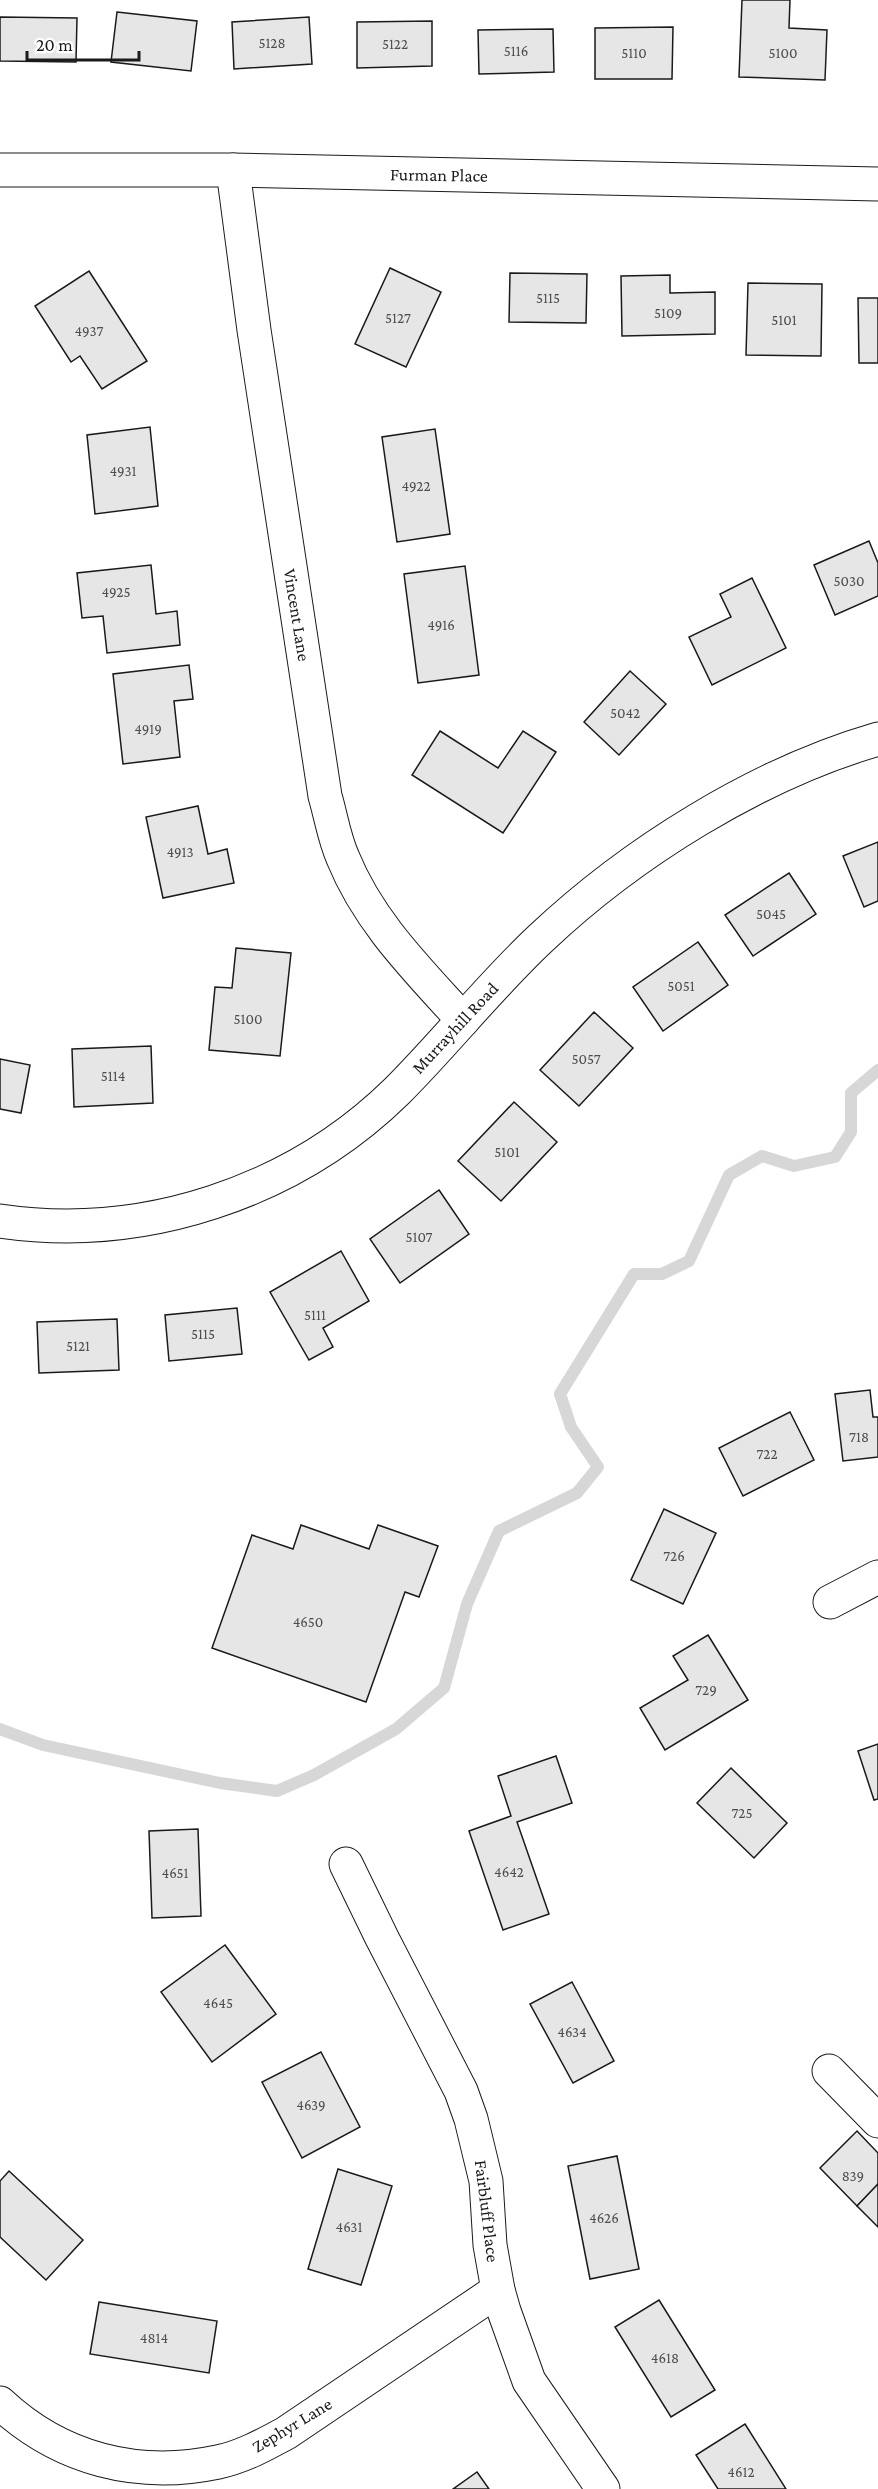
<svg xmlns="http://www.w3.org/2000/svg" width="878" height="2489" font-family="'Crimson Pro',serif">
<rect width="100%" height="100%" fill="#fff"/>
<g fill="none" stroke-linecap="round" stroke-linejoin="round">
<path stroke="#d7d7d7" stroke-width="12" d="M0 1729 43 1745 220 1783 277 1791 314 1775 396 1729 444 1688 467 1604 499 1531 577 1493 598 1467 571 1427 560 1394 634 1274H662L689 1261 729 1175 762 1156 794 1166 835 1157 851 1132V1093L878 1070"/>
</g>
<g fill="#e6e6e6" stroke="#1a1a1a" stroke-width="1.5">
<path d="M742 0H790L789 28 827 30 825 80 739 77Z"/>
<path d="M117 12 197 21 191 71 111 62Z"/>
<path d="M0 17 77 18 76 62 0 61Z"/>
<path d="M309 17 312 64 234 69 232 22Z"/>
<path d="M432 21V66L357 68V22Z"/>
<path d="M673 27 672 79H595V28Z"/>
<path d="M553 29 554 72 479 74 478 30Z"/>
<path d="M390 268 441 292 406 367 355 344Z"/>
<path d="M89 271 147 361 102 389 80 356 71 362 35 306Z"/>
<path d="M510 273 587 274 586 323 509 322Z"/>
<path d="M670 275V293L715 292V334L622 336 621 276Z"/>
<path d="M748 283 822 284 821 356 746 355Z"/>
<path d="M858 298H878V363H859Z"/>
<path d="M150 427 158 506 95 514 87 435Z"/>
<path d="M435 429 450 534 397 542 382 437Z"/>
<path d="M869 541 878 563V596L835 615 814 565Z"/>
<path d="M151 565 156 614 177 611 180 645 107 653 103 616 82 618 77 573Z"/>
<path d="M465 566 479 675 418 683 404 574Z"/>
<path d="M752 578 786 648 712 685 689 637 731 617 720 594Z"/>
<path d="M189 665 193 699 174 701 180 757 123 764 113 674Z"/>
<path d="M630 671 666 704 619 755 584 722Z"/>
<path d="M440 731 498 768 523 731 556 752 503 833 412 775Z"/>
<path d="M198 806 208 854 227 849 234 883 163 898 146 817Z"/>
<path d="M878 842V901L864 907 843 856Z"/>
<path d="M789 873 816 914 753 956 725 915Z"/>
<path d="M698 942 728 985 663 1031 633 987Z"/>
<path d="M236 948 291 953 280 1056 209 1050 215 987 232 988Z"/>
<path d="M594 1012 633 1048 579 1106 540 1070Z"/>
<path d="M151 1046 153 1103 74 1107 72 1049Z"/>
<path d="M0 1059 30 1065 21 1113 0 1109Z"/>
<path d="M514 1102 557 1142 501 1201 458 1161Z"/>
<path d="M439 1190 469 1234 400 1283 370 1239Z"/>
<path d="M341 1251 369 1301 323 1328 333 1347 309 1360 270 1292Z"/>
<path d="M237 1308 242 1354 169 1361 165 1315Z"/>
<path d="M117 1319 119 1370 39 1373 37 1322Z"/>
<path d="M870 1390 873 1417H878V1457L843 1461 835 1394Z"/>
<path d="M790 1412 814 1460 743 1496 719 1448Z"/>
<path d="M664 1509 716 1533 683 1604 631 1580Z"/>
<path d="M301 1525 369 1549 378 1525 438 1546 419 1597 405 1592 366 1702 212 1648 252 1535 293 1549Z"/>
<path d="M708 1635 748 1700 665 1750 640 1708 688 1680 673 1656Z"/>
<path d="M878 1744V1799L874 1800 858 1751Z"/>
<path d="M556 1756 572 1803 517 1822 549 1914 503 1930 469 1831 511 1816 498 1776Z"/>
<path d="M731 1768 787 1823 754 1858 697 1803Z"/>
<path d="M198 1829 201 1916 152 1918 149 1831Z"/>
<path d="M225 1945 276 2014 212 2062 161 1992Z"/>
<path d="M572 1982 614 2061 573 2083 530 2004Z"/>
<path d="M321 2052 360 2127 302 2158 262 2082Z"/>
<path d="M857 2131 878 2153V2184L857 2206 820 2168Z"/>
<path d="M617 2156 639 2269 590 2279 568 2166Z"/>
<path d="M338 2169 392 2186 361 2285 308 2269Z"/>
<path d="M9 2171 83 2240 46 2280 0 2237V2181Z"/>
<path d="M878 2184V2227L857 2206Z"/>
<path d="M659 2300 715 2390 671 2417 615 2327Z"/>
<path d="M99 2302 217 2321 209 2373 90 2354Z"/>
<path d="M745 2424 786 2489H718L696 2455Z"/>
<path d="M477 2472 489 2489H453Z"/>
</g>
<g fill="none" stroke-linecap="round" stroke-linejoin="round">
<g stroke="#1a1a1a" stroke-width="35">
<g id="minor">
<path d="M0 170H233L878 184"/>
<path d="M233 170 254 330 325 796C331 816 334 838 343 858 369 922 417 969 463 1020"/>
<path d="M0 1221C143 1242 293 1193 397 1091 446 1042 489 987 540 939 631 853 757 774 878 739"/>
<path d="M830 1602 878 1577"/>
<path d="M346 1864 382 1938 461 2091 471 2119 486 2181 490 2245 498 2290 504 2311 529 2381 603 2489"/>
<path d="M829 2071 878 2121"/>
<path d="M0 2403C60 2459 137 2479 218 2462 242 2457 264 2445 286 2433L498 2290"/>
</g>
</g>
<use href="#minor" stroke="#fff" stroke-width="33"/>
</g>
<g text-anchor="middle" stroke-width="4.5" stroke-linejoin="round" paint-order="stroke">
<g font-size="15" fill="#4d4d4d">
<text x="272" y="48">5128</text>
<text x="395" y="49">5122</text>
<text x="516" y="56">5116</text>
<text x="634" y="58">5110</text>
<text x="783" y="58">5100</text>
<text x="548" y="303">5115</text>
<text x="668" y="318">5109</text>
<text x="398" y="323">5127</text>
<text x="784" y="325">5101</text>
<text x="89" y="336">4937</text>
<text x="123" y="476">4931</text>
<text x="416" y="491">4922</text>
<text x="849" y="586">5030</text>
<text x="116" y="597">4925</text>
<text x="441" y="630">4916</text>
<text x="625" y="718">5042</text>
<text x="148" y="734">4919</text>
<text x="180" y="857">4913</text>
<text x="771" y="919">5045</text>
<text x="681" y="991">5051</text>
<text x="248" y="1024">5100</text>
<text x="586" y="1064">5057</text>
<text x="113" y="1081">5114</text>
<text x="507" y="1157">5101</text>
<text x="419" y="1242">5107</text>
<text x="315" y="1320">5111</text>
<text x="203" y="1339">5115</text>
<text x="78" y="1351">5121</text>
<text x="859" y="1442">718</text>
<text x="767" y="1459">722</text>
<text x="674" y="1561">726</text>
<text x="308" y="1627">4650</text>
<text x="706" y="1695">729</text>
<text x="742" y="1818">725</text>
<text x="509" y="1877">4642</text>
<text x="175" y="1878">4651</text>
<text x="218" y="2008">4645</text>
<text x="572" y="2037">4634</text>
<text x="311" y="2110">4639</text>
<text x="853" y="2181">839</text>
<text x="604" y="2223">4626</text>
<text x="349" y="2232">4631</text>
<text x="154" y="2343">4814</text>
<text x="665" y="2363">4618</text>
<text x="741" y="2477">4612</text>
</g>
<g font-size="18" fill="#1a1a1a" stroke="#fff">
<text transform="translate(439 175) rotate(1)" y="6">Furman Place</text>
<text transform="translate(297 615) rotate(81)" y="6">Vincent Lane</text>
<text transform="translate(455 1028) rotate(-47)" y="6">Murrayhill Road</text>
<text transform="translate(487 2211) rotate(83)" y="6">Fairbluff Place</text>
<text transform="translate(292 2425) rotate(-31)" y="6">Zephyr Lane</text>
</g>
</g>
<path d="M27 51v9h112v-9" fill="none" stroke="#1a1a1a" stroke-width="3"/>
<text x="36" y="51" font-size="18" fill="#1a1a1a" stroke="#ffffff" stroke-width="4.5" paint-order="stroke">20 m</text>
</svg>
